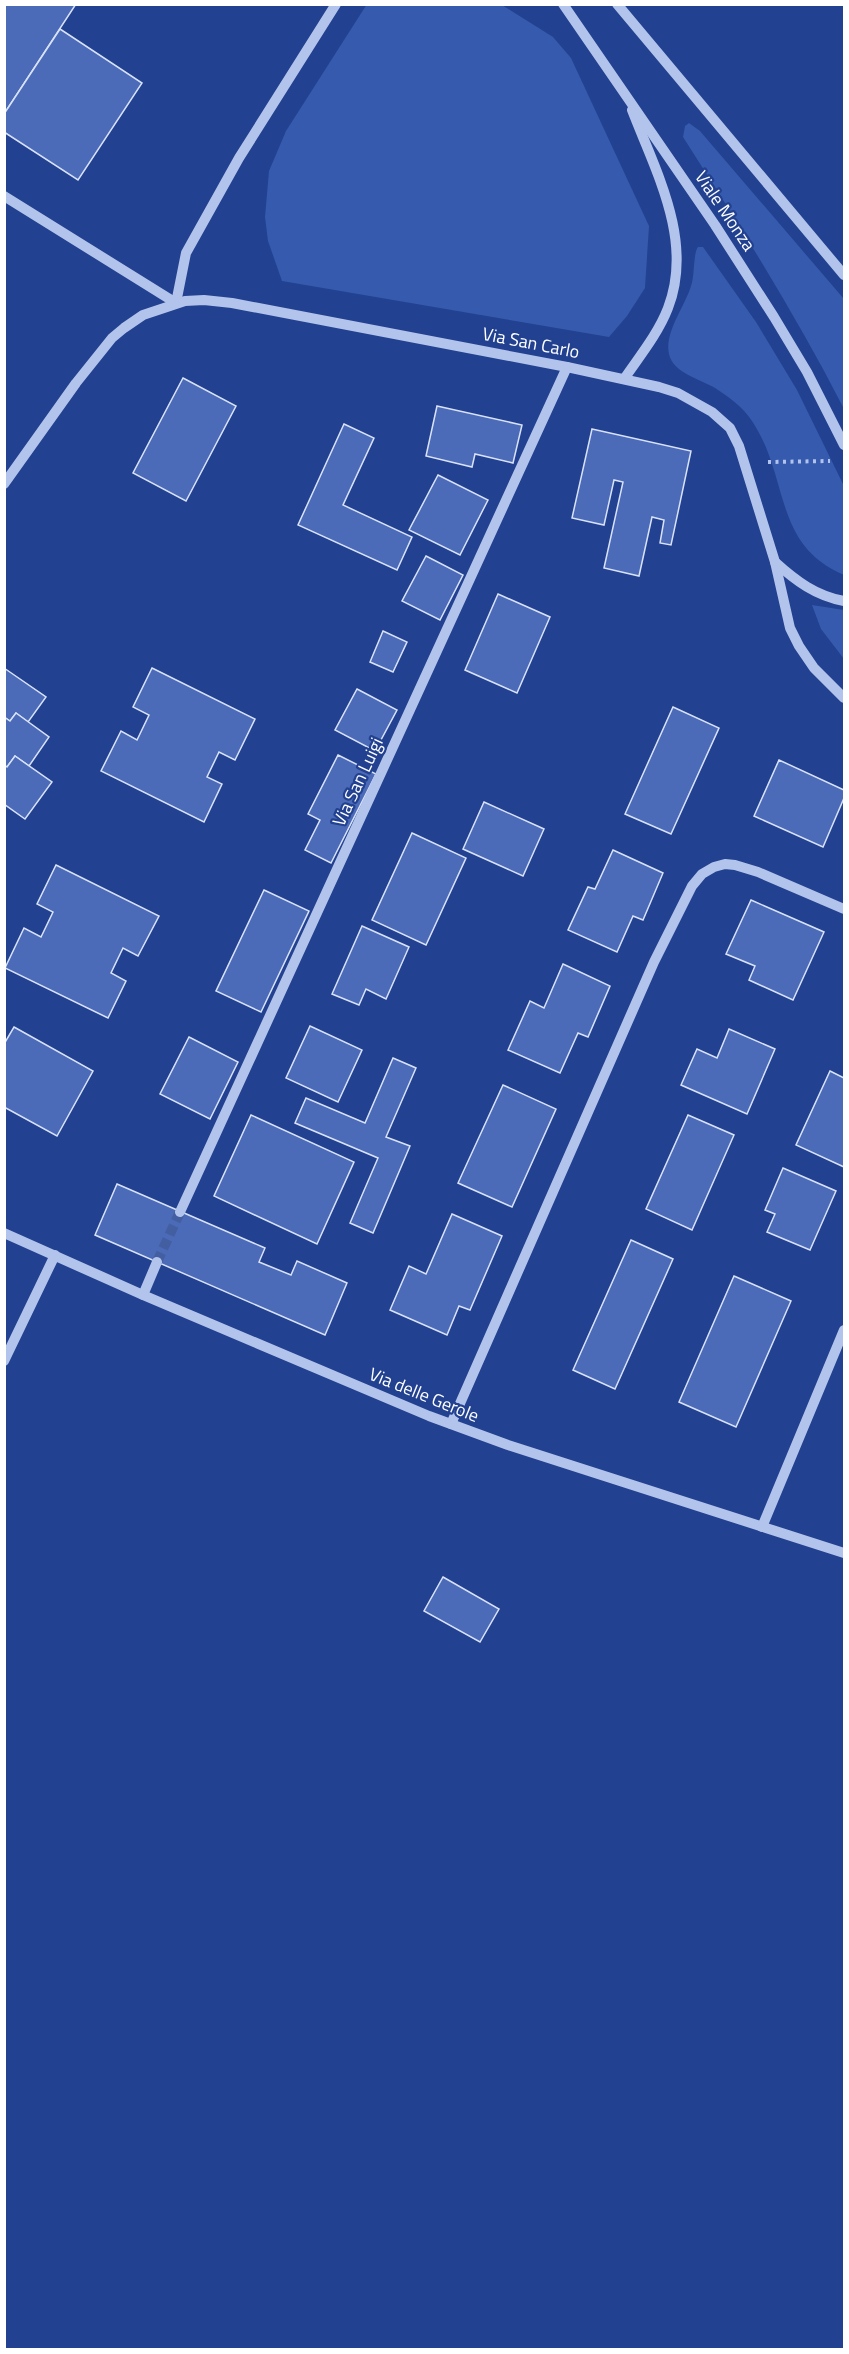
<svg xmlns="http://www.w3.org/2000/svg" width="849" height="2354" font-family="'Titillium Web',sans-serif">
<rect width="100%" height="100%" fill="#224190"/>
<g fill="#365aad">
<path d="M367 4 502 5 553 37 571 58 649 226 645 288 627 316 609 337 282 281 268 241 265 217 269 171 286 131Z"/>
<path d="M689 123 700 131 844 299V409C796 315 740 226 683 137L685 126Z"/>
<path d="M698 247H703L756 322 797 390 844 486V575C772 544 790 478 752 421 743 407 729 397 715 388 700 379 673 373 669 354 664 333 685 306 691 286 695 275 693 253 698 247Z"/>
<path d="M812 605 844 610V659L821 629Z"/>
</g>
<g fill="#4b6ab7" stroke="#d8e2f9" stroke-width="1.5">
<path d="M4 4H76L4 114Z"/>
<path d="M60 29 142 83 78 180 4 132V114Z"/>
<path d="M183 378 236 406 186 501 133 473Z"/>
<path d="M437 406 522 425 513 463 475 454 472 467 426 456Z"/>
<path d="M344 424 374 438 343 505 412 537 397 570 298 525Z"/>
<path d="M592 429 691 451 671 545 660 543 664 520 652 517 639 576 604 568 623 482 614 480 604 525 572 518Z"/>
<path d="M438 475 488 500 460 555 409 530Z"/>
<path d="M426 556 463 575 440 620 402 601Z"/>
<path d="M498 594 550 617 517 693 465 670Z"/>
<path d="M383 631 407 642 393 672 370 662Z"/>
<path d="M4 668 46 697 28 722 16 713 10 721 4 717Z"/>
<path d="M152 668 255 719 235 760 219 752 207 777 222 784 204 822 101 771 121 731 137 740 149 715 133 707Z"/>
<path d="M357 689 397 710 375 751 335 730Z"/>
<path d="M673 707 719 728 671 834 625 814Z"/>
<path d="M16 713 49 737 29 766 15 756 7 767 4 765V717L10 721Z"/>
<path d="M338 755 376 774 331 863 305 850 320 820 308 814Z"/>
<path d="M15 756 52 782 25 819 4 804V765L7 767Z"/>
<path d="M779 760 844 790V798L823 847 754 816Z"/>
<path d="M484 802 544 829 523 876 463 849Z"/>
<path d="M412 833 466 858 426 945 372 920Z"/>
<path d="M613 850 663 873 643 920 633 916 617 952 568 930 588 887 595 889Z"/>
<path d="M56 865 159 916 138 956 123 948 111 973 126 981 108 1018 5 968 24 928 41 937 53 912 37 904Z"/>
<path d="M264 890 309 911 261 1012 216 991Z"/>
<path d="M751 900 824 932 793 1000 749 980 755 966 726 954Z"/>
<path d="M362 926 409 947 386 999 366 989 359 1005 332 994Z"/>
<path d="M563 964 610 986 588 1037 578 1033 560 1073 508 1050 530 1001 544 1008Z"/>
<path d="M310 1026 362 1050 338 1102 286 1078Z"/>
<path d="M14 1027 93 1071 57 1136 4 1107V1044Z"/>
<path d="M729 1029 775 1049 747 1114 681 1085 697 1049 717 1058Z"/>
<path d="M189 1037 238 1062 210 1119 160 1094Z"/>
<path d="M393 1058 416 1068 386 1137 410 1146 373 1233 350 1223 378 1158 295 1123 306 1098 365 1123Z"/>
<path d="M830 1071 844 1078V1167L796 1145Z"/>
<path d="M503 1085 556 1109 512 1207 458 1183Z"/>
<path d="M251 1115 354 1162 317 1244 214 1196Z"/>
<path d="M688 1115 734 1135 692 1230 646 1209Z"/>
<path d="M783 1168 836 1191 810 1250 767 1232 775 1214 765 1210Z"/>
<path d="M117 1184 265 1248 259 1262 291 1275 297 1261 347 1283 325 1335 95 1235Z"/>
<path d="M452 1214 502 1236 470 1310 459 1306 447 1335 390 1310 409 1266 426 1274Z"/>
<path d="M631 1240 673 1259 615 1389 573 1370Z"/>
<path d="M734 1276 791 1301 736 1427 679 1402Z"/>
<path d="M443 1577 499 1609 480 1642 424 1611Z"/>
</g>
<g fill="none" stroke-linecap="round" stroke-linejoin="round">
<path stroke="#435ea1" stroke-width="10" stroke-dasharray="10 5" stroke-linecap="butt" d="M157 1262 180 1212"/>
<path stroke="#b3c4ec" stroke-width="4" stroke-dasharray="3 4.5" stroke-linecap="butt" d="M768 462 830 461"/>
<g stroke="#b3c4ec" stroke-width="10">
<path d="M563 4 715 225 774 317 807 372 844 445"/>
<path d="M617 4 844 275"/>
<path d="M4 196 176 303"/>
<path d="M176 303 186 253 239 158 336 4"/>
<path d="M624 379C639 357 658 334 668 308 694 241 656 172 632 110"/>
<path d="M4 484 76 383 112 338 124 328 143 315 185 301 204 300 232 303 567 367 659 387 678 393 712 412 730 428 739 446 775 562 790 628 799 646 814 668 844 698"/>
<path d="M775 562C796 581 816 596 844 601"/>
<path d="M180 1212 567 367"/>
<path d="M4 1233 143 1295 429 1416 508 1445 844 1553"/>
<path d="M143 1295 157 1262"/>
<path d="M4 1361 55 1255"/>
<path d="M451 1424 654 962 692 886 702 874 714 867 725 864 735 865 758 872 844 909"/>
<path d="M762 1527 844 1330"/>
</g>
</g>
<g text-anchor="middle" stroke-width="4.5" stroke-linejoin="round" paint-order="stroke">
<g font-size="18" fill="#fff" stroke="#224190">
<text transform="translate(725 211) rotate(56)" y="6">Viale Monza</text>
<text transform="translate(531 343) rotate(11)" y="6">Via San Carlo</text>
<text transform="translate(358 782) rotate(-65)" y="6">Via San Luigi</text>
<text transform="translate(424 1395) rotate(22)" y="6">Via delle Gerole</text>
</g>
</g>
<rect width="849" height="2354" fill="none" stroke="#ffffff" stroke-width="12"/>
</svg>
